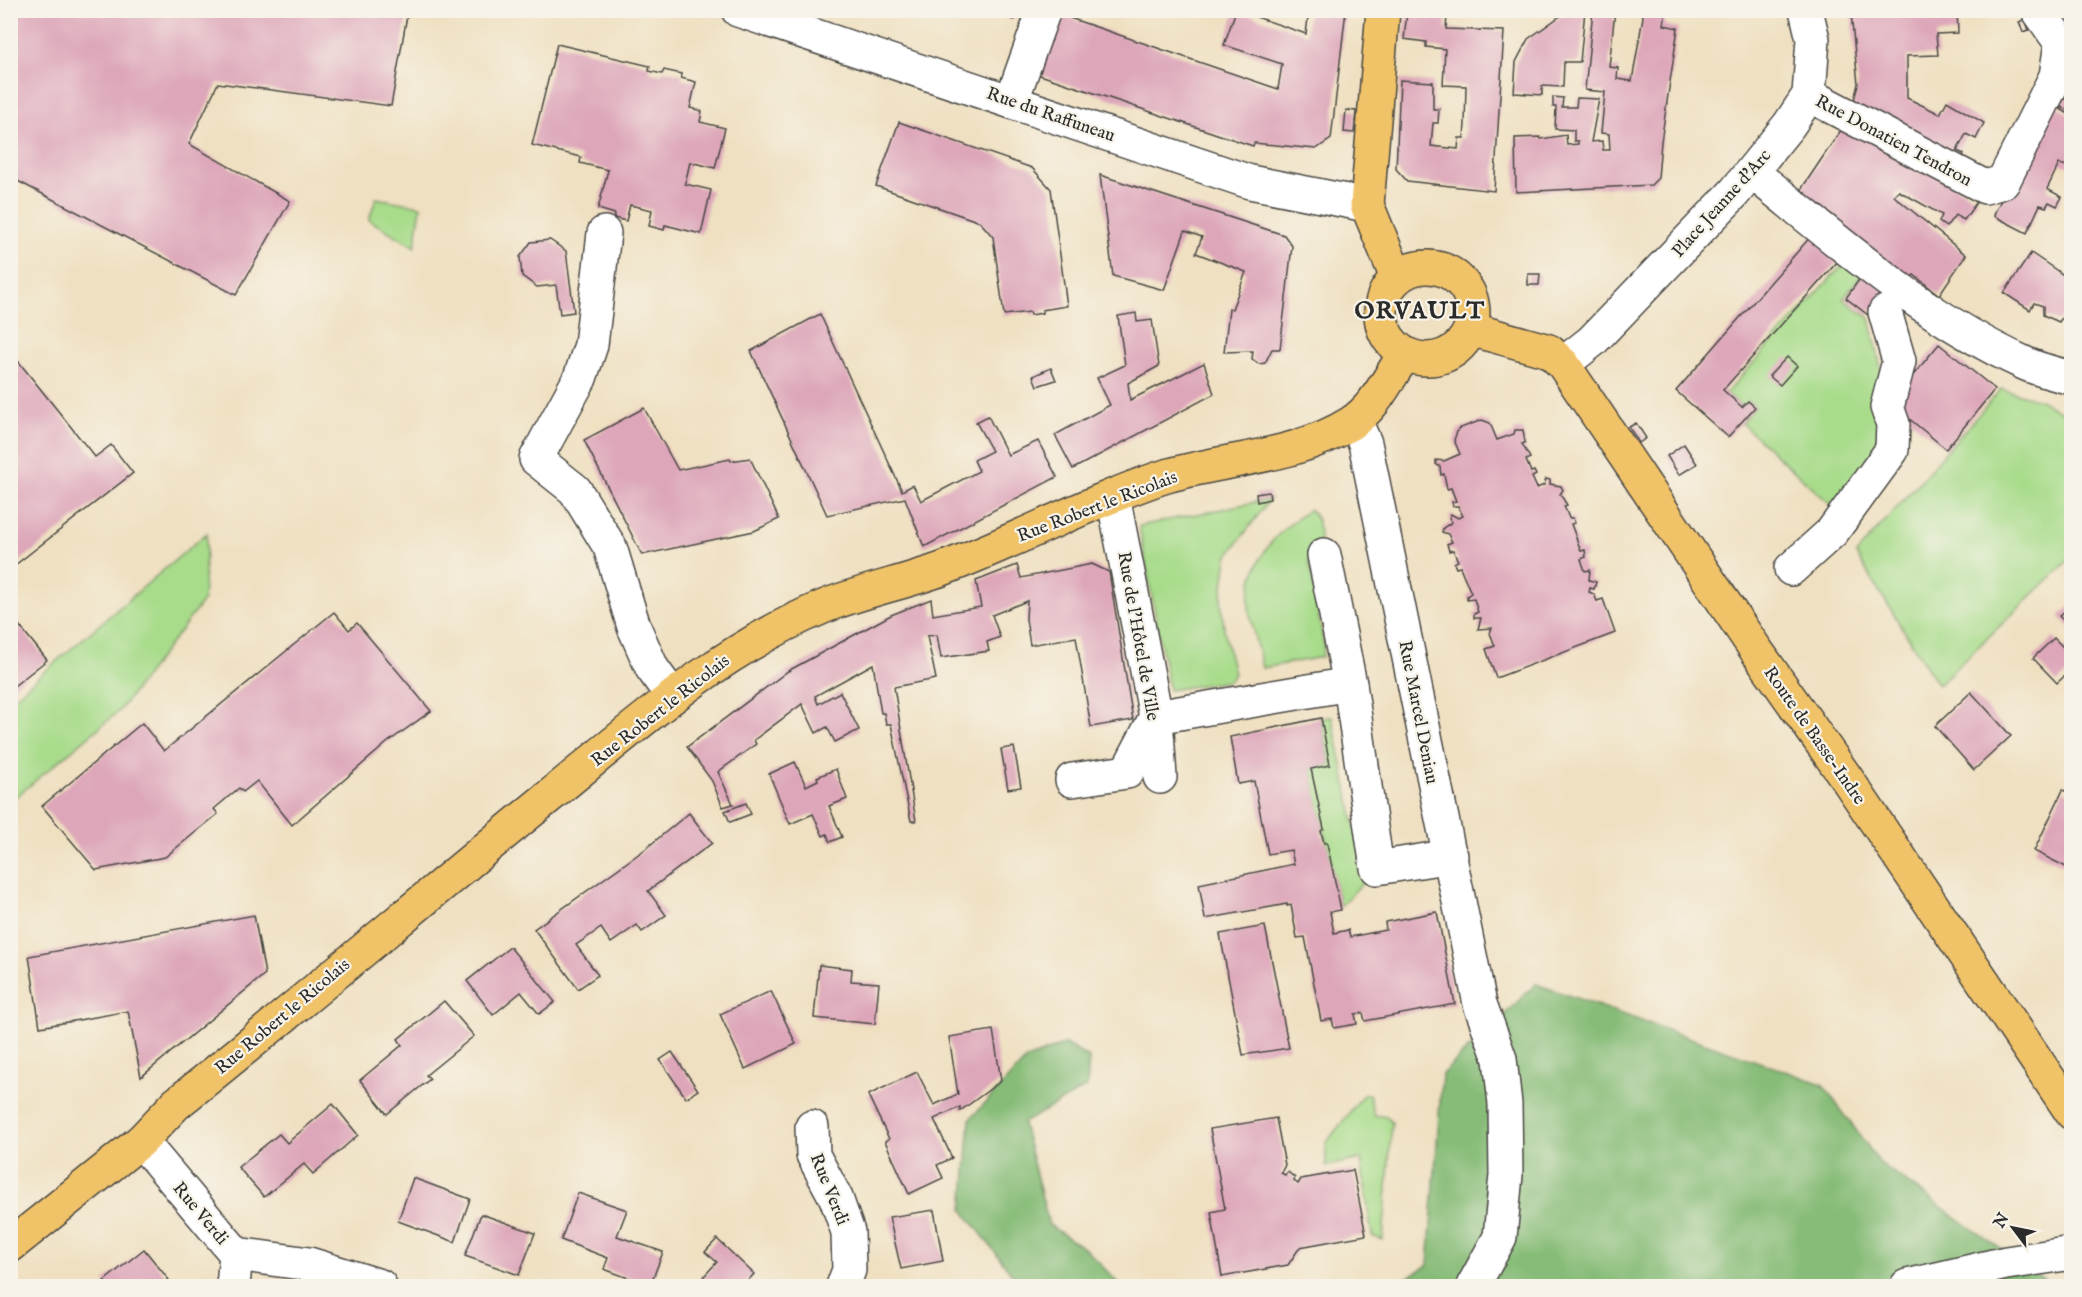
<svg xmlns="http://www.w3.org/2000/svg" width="2082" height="1297" font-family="'IM FELL English',serif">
<rect width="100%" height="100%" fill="#f7f3e8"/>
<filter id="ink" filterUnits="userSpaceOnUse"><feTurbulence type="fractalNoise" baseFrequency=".0167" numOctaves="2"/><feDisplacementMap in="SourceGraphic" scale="12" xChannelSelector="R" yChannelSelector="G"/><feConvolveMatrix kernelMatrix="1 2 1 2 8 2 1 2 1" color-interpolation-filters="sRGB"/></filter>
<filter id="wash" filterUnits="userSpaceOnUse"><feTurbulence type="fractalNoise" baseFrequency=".008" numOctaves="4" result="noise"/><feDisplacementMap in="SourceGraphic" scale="24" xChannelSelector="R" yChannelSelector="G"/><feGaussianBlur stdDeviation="1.35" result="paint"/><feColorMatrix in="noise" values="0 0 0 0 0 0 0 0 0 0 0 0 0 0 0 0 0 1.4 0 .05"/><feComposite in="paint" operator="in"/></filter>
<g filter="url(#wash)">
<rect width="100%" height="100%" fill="#efe0c1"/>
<g fill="#a8dc8b" stroke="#6a845b" stroke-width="1.5">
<path d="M376 198 421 206 415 247 369 220Z"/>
<path d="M1847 260 1863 273 1843 299 1870 318 1884 383 1876 451 1837 510 1741 423 1755 407 1748 401 1742 407 1726 393Z"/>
<path d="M2001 389 2040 400 2071 417V558L1938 685 1856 554Z"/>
<path d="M1270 499 1227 557 1221 602 1225 635 1234 674 1229 681 1169 690 1139 526Z"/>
<path d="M1310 509 1318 521 1320 540 1309 561 1324 645 1322 657 1262 668C1259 650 1248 619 1249 601 1252 556 1275 533 1310 509Z"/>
<path d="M207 533 203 601 119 711 11 801V700Z"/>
<path d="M1332 717 1366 879 1340 907 1311 769 1330 765 1321 718Z"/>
<path d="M1369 1094 1374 1115 1387 1117 1392 1123 1383 1240 1372 1236 1361 1159 1326 1166V1143L1363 1095Z"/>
</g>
<g fill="#86bc77" stroke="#587451" stroke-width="1.5">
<path d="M1536 984 1822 1084 1880 1163 2053 1286H1394L1428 1265 1442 1074Z"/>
<path d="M1065 1044 1089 1058 1087 1087 1023 1123 1049 1225 1087 1250 1121 1286H1021L963 1210 970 1119 1027 1059Z"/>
</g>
<g id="blocks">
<g fill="#dda6b9">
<path d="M10 10H408L391 106 218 83 189 144 290 201 236 295 10 177Z"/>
<path d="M990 10H1018L1014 20Z"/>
<path d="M1236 10 1306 34 1309 10H1346L1331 139 1316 149 1254 143 1253 146 1034 73 1055 13 1278 89 1282 64 1224 45Z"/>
<path d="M1569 10H1585L1580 62H1564L1563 87 1542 86V95L1514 93 1516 62 1528 39Z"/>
<path d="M1593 10H1615L1609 67 1618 68 1617 79 1632 81 1643 17 1642 10H1666L1664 25 1678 28 1661 142 1658 178 1651 185 1516 192 1515 138 1540 137 1541 139 1566 135 1567 145 1578 144V141H1574V130L1555 129 1556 107H1553V97L1563 98 1562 107H1576L1577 98 1599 99 1591 142 1602 141 1603 150H1610L1609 134 1601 133 1605 92 1585 90Z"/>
<path d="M1882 10H1957L1958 33 1936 34 1938 55 1907 56V98L1940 114 1947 101 1984 123 1976 139 1966 134 1957 151 1964 154 1961 162 1852 108 1858 84 1851 13Z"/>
<path d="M1407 12 1447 15 1446 29 1504 31 1494 191 1407 181 1396 169 1400 80 1433 82V109H1439L1438 123H1433L1431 146 1458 149 1459 138H1464L1465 124 1466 86 1443 85 1445 49 1426 47V42L1404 39Z"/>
<path d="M2025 19 2029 30 2023 32 2019 22Z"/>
<path d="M557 44 650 66 649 71 662 74 664 70 682 74 681 78 696 82 690 108 702 111 700 122 725 128 715 168 690 162 685 184 711 190 701 234 665 225 664 230 649 226 652 210 630 205 626 221 614 218 615 214 598 209 608 170 580 163 581 157 532 145Z"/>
<path d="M2072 89V113L2060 105Z"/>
<path d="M2051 103 2072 116V167L2059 164 2047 189 2062 197 2057 206 2049 202 2046 207 2040 205 2027 233 1994 216 1995 212Z"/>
<path d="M1346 110 1356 111 1354 133 1344 132Z"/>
<path d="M1847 121 1978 200 1964 220 1955 215 1946 227 1939 222 1942 215 1899 191 1894 196 1966 255 1939 295 1914 275 1909 279 1803 198 1802 188Z"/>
<path d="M899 122 1032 168 1051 189 1067 306 1042 310V313L1031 315 1030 312 1004 315 993 237 980 222 876 186Z"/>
<path d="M1100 175 1284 235 1292 246 1280 349H1272L1265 363 1259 364 1252 359 1253 351 1224 352 1229 309H1232L1246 272 1196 253 1202 237 1185 231 1164 290 1113 276Z"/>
<path d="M1812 235 1839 260 1723 390 1742 407 1748 401 1755 407 1728 437 1676 391Z"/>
<path d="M550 240 566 251 574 312 560 314 556 285 537 287 522 276 520 257 531 242Z"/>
<path d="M2031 253 2072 281V320L2064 315 2059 322 2043 315V306L2034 303 2030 310 2004 293Z"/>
<path d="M1528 274H1540L1539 285H1528Z"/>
<path d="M1863 274 1886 293 1868 315 1846 298Z"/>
<path d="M1136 313 1137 322 1152 320 1159 366 1128 383 1130 400 1204 363 1214 394 1073 469 1055 435 1110 405 1097 378 1125 365 1118 316Z"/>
<path d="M820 314 902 491 913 485 921 501 979 471 974 460 992 451 976 422 988 416 1008 455 1038 441 1057 477 924 547 905 498 827 515 751 351Z"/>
<path d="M1939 344 1995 389 1946 449 1890 403Z"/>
<path d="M10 351 95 457 111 445 133 473 10 569Z"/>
<path d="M1787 357 1797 366 1780 385 1769 376Z"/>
<path d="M1051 368 1056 380 1037 386 1033 376Z"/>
<path d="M644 408 678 470 730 459 731 461 750 458 779 519 754 531 642 555 584 440Z"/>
<path d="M1482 420 1490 423 1497 440 1514 434 1515 430H1523L1525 443 1522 444 1530 458 1526 460 1531 472 1534 471 1536 475 1532 477 1537 488 1544 485 1546 479 1550 480V484L1561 486 1563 490 1560 494 1567 505 1564 506 1569 518H1573L1575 523 1571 524 1581 551 1585 550 1586 557 1581 559 1585 571 1590 570 1589 580 1596 582 1594 589 1590 588 1589 592 1594 594 1597 601 1603 599 1615 633 1496 678 1486 649 1495 646 1490 633 1492 628 1478 629 1481 618H1474V614L1478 612 1474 599 1467 600V596L1471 593 1460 567 1456 568 1454 563 1458 561 1453 550 1449 551 1447 544 1452 542 1448 534 1442 532 1443 528 1452 522 1449 518 1451 514 1458 518 1463 516 1458 506H1453L1452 502 1456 501 1451 488 1447 489 1444 474 1441 475 1440 467 1436 464V460L1444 461 1460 454 1454 440 1458 429Z"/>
<path d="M1636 423 1646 438 1639 443 1629 427Z"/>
<path d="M1684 444 1697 464 1679 475 1667 456Z"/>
<path d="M1269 492 1270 499 1257 502 1256 494Z"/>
<path d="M1092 564 1109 572 1133 720 1091 727 1076 637 1030 645 1026 619 1027 601 992 615 1000 637 987 642 989 651 941 658 937 635 927 636 936 679 894 687 916 821H911L891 724H886L884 713H881L873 664 815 696 818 704 840 692 859 730 835 742 827 727 816 733 802 704 754 740 756 744 718 772 733 804 723 807 712 781 687 747 788 671 891 615 931 599 933 615 981 607 976 581 1017 565 1021 578Z"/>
<path d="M2072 605V629L2059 616Z"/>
<path d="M334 612 349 630 357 623 431 711 388 742 292 825 257 781 243 792 239 788 214 809 218 814 165 857 96 870 42 806 142 723 164 751Z"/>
<path d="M10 614 47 660 10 689Z"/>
<path d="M2054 638 2066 650 2072 645V669L2057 683 2033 658Z"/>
<path d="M1971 692 2011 736 1974 770 1935 726Z"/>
<path d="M1321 718 1330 765 1311 769 1324 829 1321 831 1324 843H1327L1341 910 1330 912 1334 933 1348 930 1350 937 1386 930 1385 922 1437 912 1455 1004 1365 1021 1363 1013 1355 1014 1357 1024 1334 1028 1332 1019 1321 1021 1305 937 1297 938 1291 905 1287 906V904L1205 919 1199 884 1294 864 1291 850 1268 854 1254 781 1238 784 1230 737Z"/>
<path d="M1014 747 1021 787 1008 789 1001 749Z"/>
<path d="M795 762 806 786 818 780 817 777 836 769 847 799 829 806 842 837 830 842 827 834 823 836 813 814 790 824 769 774Z"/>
<path d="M2063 790 2072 794 2070 869 2034 851Z"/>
<path d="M746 803 751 814 730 822 725 811Z"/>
<path d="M689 813 712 843 648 891 666 915 642 932 637 925 611 943 601 928 576 945 598 975 578 989 534 929 644 850Z"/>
<path d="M254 915 265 974 141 1077 128 1011 40 1027 29 956Z"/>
<path d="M1265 926 1289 1048 1243 1055 1220 934Z"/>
<path d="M510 947 555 1002 539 1014 521 992 493 1015 467 981Z"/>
<path d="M819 965 852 969 851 981 879 983 875 1024 814 1018Z"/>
<path d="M771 991 796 1044 745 1069 720 1014Z"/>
<path d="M444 1001 474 1036 426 1075 430 1079 387 1114 360 1080 402 1045 398 1039Z"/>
<path d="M993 1030 1001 1081 960 1111V1107L934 1119 952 1158 937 1165 943 1178 909 1194 885 1141 889 1139 868 1095 917 1072 934 1105 958 1094 949 1037Z"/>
<path d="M672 1052 698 1090 686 1098 660 1060Z"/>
<path d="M333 1104 358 1135 313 1174 304 1164 264 1197 238 1167 279 1134 287 1143Z"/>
<path d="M1276 1118 1285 1165 1281 1173 1285 1175 1288 1172 1295 1178 1294 1181 1298 1184 1301 1179 1353 1170 1366 1235 1300 1247 1288 1265 1222 1277 1211 1212 1225 1209 1210 1129Z"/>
<path d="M413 1178 470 1199 455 1242 398 1221Z"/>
<path d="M578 1193 627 1210 617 1236 663 1252 650 1286 604 1269 608 1258 561 1240Z"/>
<path d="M934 1210 943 1261 901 1269 889 1217Z"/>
<path d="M481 1214 535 1233 519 1275 465 1256Z"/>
<path d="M717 1239 754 1274 743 1286H695L717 1262 705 1252Z"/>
<path d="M144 1249 169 1280 166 1282 170 1286H106L108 1285 104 1281Z"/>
</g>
</g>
</g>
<g filter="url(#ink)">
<use href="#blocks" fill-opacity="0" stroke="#484642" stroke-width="1.5"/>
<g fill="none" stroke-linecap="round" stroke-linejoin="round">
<g stroke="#484642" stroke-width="36">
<g id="minor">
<path d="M738 10 1250 182 1367 205"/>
<path d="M1809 95 1985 187 2003 182 2056 76 2061 43 2038 10"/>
<path d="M1012 100 1044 10"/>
<path d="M1752 172C1838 241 1923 317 2024 363 2039 370 2056 374 2072 378"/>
<path d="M604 233 591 345 580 378 536 459 575 490 610 547 634 627 652 668 672 696"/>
<path d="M1563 364 1592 341 1734 193 1789 125 1809 95 1813 39 1806 10"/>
<path d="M1355 421 1365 443 1480 1004 1500 1059 1505 1104 1506 1175 1500 1237 1473 1286"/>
<path d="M1113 496 1156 717 1160 777"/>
<path d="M1324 555 1350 684 1377 868 1451 856"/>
<path d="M1791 569 1832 532 1892 450 1893 424 1887 407 1899 361 1885 312"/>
<path d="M1156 717 1350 684"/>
<path d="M1072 780 1127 772 1156 717"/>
<path d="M812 1127 813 1155 836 1198 848 1232 849 1270 843 1286"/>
<path d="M141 1141 236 1254 309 1264 380 1286"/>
<path d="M233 1286 236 1254"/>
<path d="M1907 1286 2006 1263 2072 1253"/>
</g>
</g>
<g stroke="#484642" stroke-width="36">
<g id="major">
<path d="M1383 10 1367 205 1397 278"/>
<circle cx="1427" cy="313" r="46"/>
<path d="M1470 329 1549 351 1563 364 1754 647 1847 779 2072 1113"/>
<path d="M10 1246 141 1141 176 1104C301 1004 422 900 546 799 633 728 718 651 823 607 862 591 903 583 942 569 1016 541 1086 503 1160 478 1223 458 1294 459 1351 423 1376 407 1388 378 1405 354"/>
</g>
</g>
<use href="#minor" stroke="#fff" stroke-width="33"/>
<use href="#major" stroke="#f1c369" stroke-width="33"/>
</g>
</g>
<g text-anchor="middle" stroke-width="4.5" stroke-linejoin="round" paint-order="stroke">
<g font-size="18" fill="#2b2b2b" stroke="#f7f3e8">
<text transform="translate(1051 114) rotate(19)" y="6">Rue du Raffuneau</text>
<text transform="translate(1894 140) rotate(28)" y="6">Rue Donatien Tendron</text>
<text transform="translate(1721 203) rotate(-48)" y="6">Place Jeanne d'Arc</text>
<text transform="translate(1097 506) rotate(-21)" y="6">Rue Robert le Ricolais</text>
<text transform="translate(1139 636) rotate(80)" y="6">Rue de l'Hôtel de Ville</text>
<text transform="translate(660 710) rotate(-38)" y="6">Rue Robert le Ricolais</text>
<text transform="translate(1419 712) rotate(79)" y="6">Rue Marcel Deniau</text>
<text transform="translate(1815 735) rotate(55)" y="6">Route de Basse-Indre</text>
<text transform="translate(282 1016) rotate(-40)" y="6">Rue Robert le Ricolais</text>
<text transform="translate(830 1189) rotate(68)" y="6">Rue Verdi</text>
<text transform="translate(201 1213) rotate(50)" y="6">Rue Verdi</text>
</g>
<g font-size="24" font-weight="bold" letter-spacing="1.5" fill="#2b2b2b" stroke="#f7f3e8">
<text x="1420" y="318">ORVAULT</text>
</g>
</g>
<rect width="2082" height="1297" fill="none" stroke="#f7f3e8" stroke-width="36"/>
<g transform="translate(2013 1228) rotate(302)" stroke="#f7f3e8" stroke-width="4.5" paint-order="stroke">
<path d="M0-4.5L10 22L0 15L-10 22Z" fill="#2b2b2b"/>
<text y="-9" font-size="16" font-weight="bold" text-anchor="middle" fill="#2b2b2b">N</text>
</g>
</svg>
